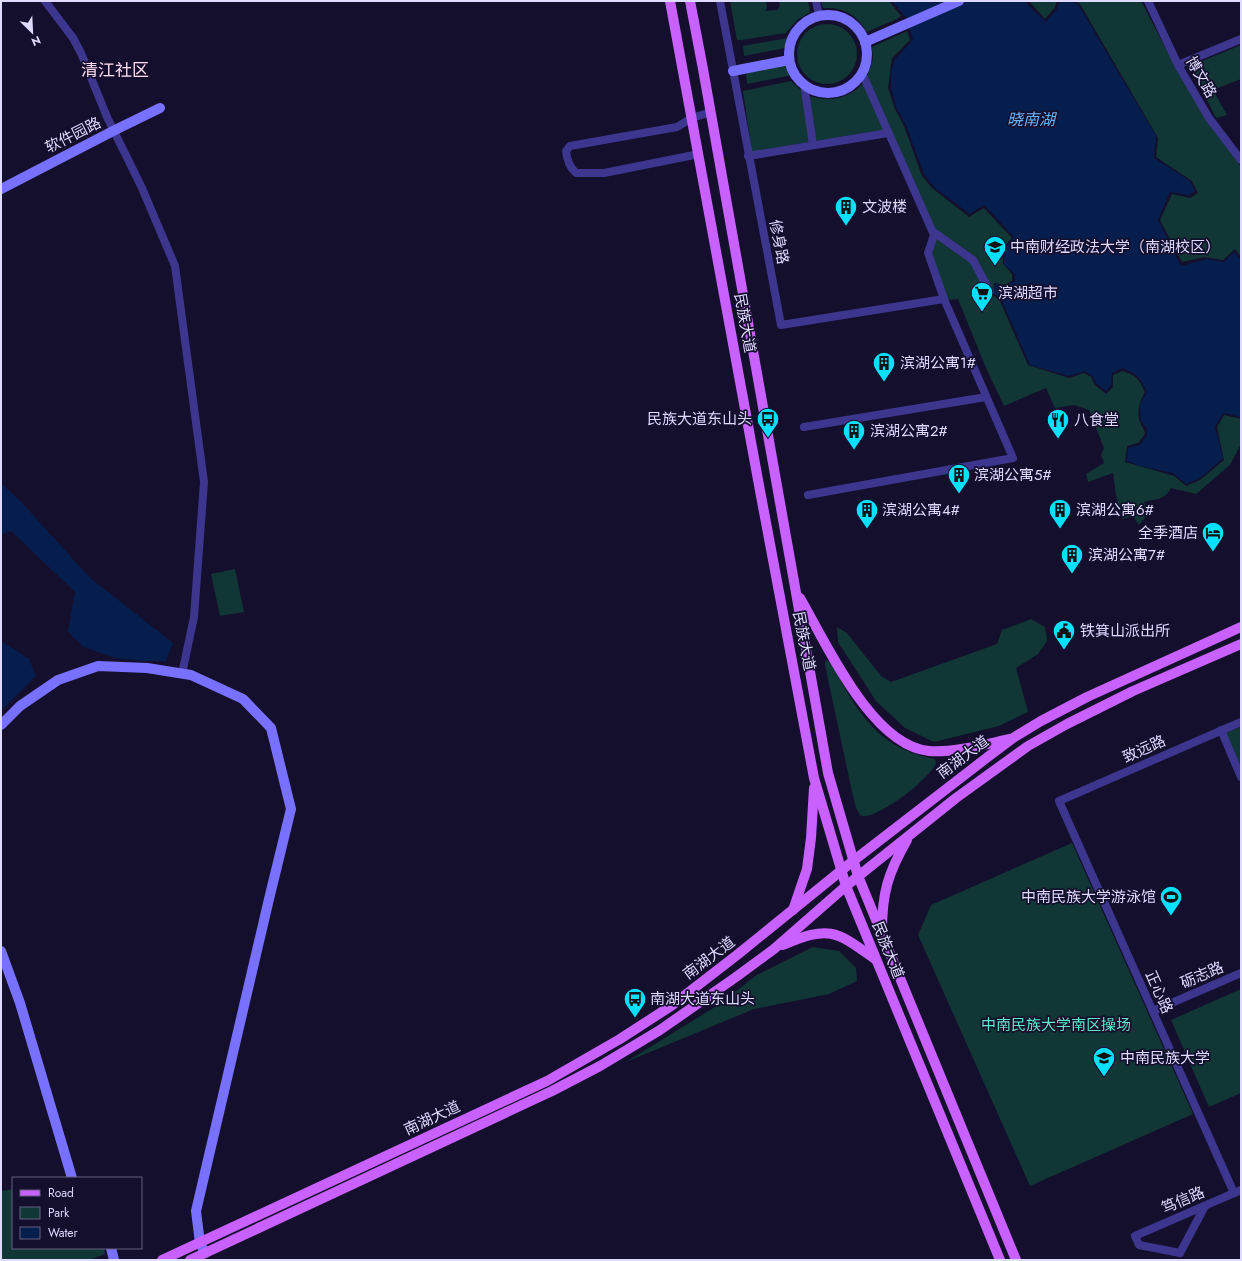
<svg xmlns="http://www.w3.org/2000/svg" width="1242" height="1261" font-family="Jost,'Noto Sans SC',sans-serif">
<rect width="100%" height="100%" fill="#140f2c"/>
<g fill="#113636">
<path d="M730 1H766L767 8 765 11 777 10 780 6 779 1H808L810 12 797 20 786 33 741 40H737Z"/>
<path d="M821 1H889L901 16 897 19 867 32C856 14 844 7 823 8Z"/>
<path d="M1029 1H1057L1055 7 1045 19Z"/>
<path d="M1075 1H1141L1178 72 1205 117 1241 167V257L1235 249 1223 260 1204 257 1182 262 1160 220 1172 194 1190 198 1198 193 1192 181 1156 157 1158 138 1080 4Z"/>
<circle cx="827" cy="54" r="30"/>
<path d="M907 31 910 40 892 58 888 88 895 109 904 126 922 176 932 188 969 217 984 208 1012 238 1002 248 1003 264 1012 274V281L1005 285 994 283 993 295 1000 301 1028 365 1069 378 1084 373 1091 377 1095 385 1106 394 1113 387V375L1122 371C1136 375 1139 379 1145 392 1140 401 1136 412 1140 422 1142 428 1144 427 1145 434L1138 443 1127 446 1125 462 1174 476 1186 486 1200 480 1224 460 1217 427 1224 415 1241 419V444L1230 465 1196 494 1171 488C1165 500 1156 499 1144 502L1148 514 1139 525 1133 516 1122 519 1116 495 1113 473 1088 482 1086 474 1104 463 1101 455 1104 448 1089 410 1074 405 1055 408 1046 388 1004 406 986 368 958 299 948 300 931 255 935 233 867 76 873 59 872 47Z"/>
<path d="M788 38 785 48 744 56 743 46Z"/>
<path d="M1241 45V79L1213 90 1227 115 1216 118 1190 66Z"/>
<path d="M787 65 792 75 747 84 746 72Z"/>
<path d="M791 81 801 90 809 142 752 152 743 91Z"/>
<path d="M863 83 884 130 815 141 810 96C829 102 850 99 863 83Z"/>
<path d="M235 569 244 612 220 616 211 574Z"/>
<path d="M1031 619 1045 627 1047 641 1038 654 1016 668 1028 712 999 726 934 742 905 728 876 701 838 642 837 627 847 633 881 676 891 682 997 644 1002 630Z"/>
<path d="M827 660C836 668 841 682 847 692 869 729 891 751 935 759L936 763C931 778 878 819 862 816L860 815 856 808 851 787 825 665V662Z"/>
<path d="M1241 727V767L1226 733Z"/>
<path d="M1072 843 1193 1114 1030 1186 918 935 931 905Z"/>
<path d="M813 947 839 951 856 968 857 981 829 994 754 1009 626 1062 723 1002 755 976Z"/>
<path d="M1241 989V1093L1209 1107 1171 1020Z"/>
<path d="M13 1189V1248H104L105 1254 89 1260H1V1191Z"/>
</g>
<g fill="#061e4d">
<path d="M892 1H1024L1046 22 1057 9 1060 1H1072L1079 6 1156 136 1154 158 1190 181 1195 191 1189 195 1170 192 1158 220 1181 266 1207 259 1224 262 1234 252 1241 261V417L1223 413 1215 427 1223 458 1199 479 1186 484 1173 473 1140 466 1127 461 1128 448 1140 445 1147 435 1146 427 1141 421 1140 405 1147 392C1140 377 1137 374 1122 368L1112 373 1111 385 1106 391 1097 384 1092 376 1085 371 1069 376 1030 365 1002 301 994 293 995 284 1005 286 1015 281V274L1004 265 1005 249 1014 237 984 205 970 214 935 188 924 174 906 125 897 109 891 88V72L895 59 913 40 906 17Z"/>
<path d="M1 483 23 504 89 577 173 643 166 661H143L115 658 84 647 68 632 75 592 11 531 1 535Z"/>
<path d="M1 641 29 659 36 676 1 711Z"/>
</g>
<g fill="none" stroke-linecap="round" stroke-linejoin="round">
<g stroke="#3c368f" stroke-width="8">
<path d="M45 1 73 38 81 53 107 117 142 188 175 266 204 482 194 617 182 674"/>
<path d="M720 1 781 325 944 299"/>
<path d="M816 1 819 16"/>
<path d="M1148 1 1178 65 1209 118 1241 160"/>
<path d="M1178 65 1241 39"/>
<path d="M804 84 813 145"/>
<path d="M699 154 604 173H576C569 167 567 160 566 151L570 146 677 127 692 118 711 112"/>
<path d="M748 156 888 133"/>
<path d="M935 233 973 260 990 292"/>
<path d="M804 427 986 397"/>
<path d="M808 495 1013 458 944 299 928 253 934 235 862 73"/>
<path d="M1221 730 1241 777"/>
<path d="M1153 1011 1241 973"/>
<path d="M1234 1193 1059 801 1241 722"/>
<path d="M1180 1253 1139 1245 1135 1236 1241 1190"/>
<path d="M1180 1253 1205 1206"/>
</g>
<g stroke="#7871ff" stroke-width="10">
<circle cx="828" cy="54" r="39"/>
<path d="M865 42 959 1"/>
<path d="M733 71 789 60"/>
<path d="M1 189 115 130 160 108"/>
<path d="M1 725 20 706 58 680 98 666 147 668 191 675 243 699 271 728 291 809 269 899 196 1211 200 1243 205 1253"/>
<path d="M1 951 20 1003 72 1178"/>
<path d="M111 1248 114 1260"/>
</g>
<g stroke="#c861ff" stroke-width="10">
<path d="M670 1 761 496 814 778 846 886 1000 1260"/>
<path d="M690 1 703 69 828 773 858 876 1016 1260"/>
<path d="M800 598C826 643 872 746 929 751 953 753 986 744 1010 739"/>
<path d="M793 910 807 869 811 838 814 788"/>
<path d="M882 931C882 893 888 873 907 840"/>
<path d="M783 945C830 925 836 931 875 959"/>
<path d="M162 1260 547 1081 620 1039 671 1006 737 955 853 861 989 756 1013 738 1041 721 1087 697 1241 627"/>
<path d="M190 1260 552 1091 600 1066 660 1030 736 977 774 949 846 886 956 798 1028 746 1067 724 1133 691 1241 644"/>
</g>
</g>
<defs>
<g id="building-pin" transform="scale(1.15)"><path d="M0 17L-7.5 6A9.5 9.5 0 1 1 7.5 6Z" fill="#06e0ff" stroke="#140f2c"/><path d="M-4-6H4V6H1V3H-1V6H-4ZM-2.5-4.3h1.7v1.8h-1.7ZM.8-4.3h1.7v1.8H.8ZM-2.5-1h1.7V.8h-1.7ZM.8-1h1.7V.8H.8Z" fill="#111"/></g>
<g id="university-pin" transform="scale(1.15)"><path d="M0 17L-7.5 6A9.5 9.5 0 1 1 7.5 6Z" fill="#06e0ff" stroke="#140f2c"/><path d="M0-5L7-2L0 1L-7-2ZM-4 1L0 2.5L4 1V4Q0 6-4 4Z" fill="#111"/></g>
<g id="supermarket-pin" transform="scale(1.15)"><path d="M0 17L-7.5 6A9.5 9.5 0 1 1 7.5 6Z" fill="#06e0ff" stroke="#140f2c"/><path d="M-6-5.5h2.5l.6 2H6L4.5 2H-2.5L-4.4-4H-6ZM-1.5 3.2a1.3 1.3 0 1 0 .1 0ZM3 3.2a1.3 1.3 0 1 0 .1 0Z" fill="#111"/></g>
<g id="bus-pin" transform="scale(1.15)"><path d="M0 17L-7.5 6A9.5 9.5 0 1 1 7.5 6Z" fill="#06e0ff" stroke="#140f2c"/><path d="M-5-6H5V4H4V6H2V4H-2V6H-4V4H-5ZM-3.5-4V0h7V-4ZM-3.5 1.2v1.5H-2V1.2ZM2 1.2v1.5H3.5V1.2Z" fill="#111"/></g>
<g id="restaurant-pin" transform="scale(1.15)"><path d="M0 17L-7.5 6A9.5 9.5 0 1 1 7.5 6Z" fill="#06e0ff" stroke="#140f2c"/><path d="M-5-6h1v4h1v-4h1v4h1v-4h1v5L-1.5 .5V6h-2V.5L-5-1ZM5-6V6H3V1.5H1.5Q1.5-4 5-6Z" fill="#111"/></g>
<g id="hotel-pin" transform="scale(1.15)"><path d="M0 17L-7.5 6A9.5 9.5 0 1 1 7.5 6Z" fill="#06e0ff" stroke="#140f2c"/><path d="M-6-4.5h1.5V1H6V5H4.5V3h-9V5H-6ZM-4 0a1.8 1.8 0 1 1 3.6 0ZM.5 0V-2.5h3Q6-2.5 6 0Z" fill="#111"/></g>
<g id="civic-pin" transform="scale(1.15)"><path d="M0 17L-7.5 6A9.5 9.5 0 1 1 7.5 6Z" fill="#06e0ff" stroke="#140f2c"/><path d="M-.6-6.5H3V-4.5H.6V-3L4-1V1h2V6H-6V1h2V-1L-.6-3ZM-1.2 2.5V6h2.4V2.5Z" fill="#111"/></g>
<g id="stadium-pin" transform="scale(1.15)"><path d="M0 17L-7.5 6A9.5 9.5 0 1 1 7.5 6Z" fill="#06e0ff" stroke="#140f2c"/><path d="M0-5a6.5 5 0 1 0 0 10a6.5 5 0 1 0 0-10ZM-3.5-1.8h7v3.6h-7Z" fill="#111"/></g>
</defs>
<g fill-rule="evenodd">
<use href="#building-pin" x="846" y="207"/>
<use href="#university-pin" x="995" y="247"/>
<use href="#supermarket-pin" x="982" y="293"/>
<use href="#building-pin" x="884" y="363"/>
<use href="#bus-pin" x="768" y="419"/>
<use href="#restaurant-pin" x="1058" y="420"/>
<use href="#building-pin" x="854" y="431"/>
<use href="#building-pin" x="959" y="475"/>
<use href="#building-pin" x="867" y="510"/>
<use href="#building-pin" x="1060" y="510"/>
<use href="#hotel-pin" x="1213" y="533"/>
<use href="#building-pin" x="1072" y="555"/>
<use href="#civic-pin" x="1064" y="631"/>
<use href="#stadium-pin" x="1171" y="897"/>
<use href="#bus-pin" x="635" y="999"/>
<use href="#university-pin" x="1104" y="1058"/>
</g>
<g text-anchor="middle" stroke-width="3.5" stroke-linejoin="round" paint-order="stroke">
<g font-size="15" fill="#dfdaff" stroke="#140f2c">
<text transform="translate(1201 77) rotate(60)" y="5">博文路</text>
<text transform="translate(73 135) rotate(-27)" y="5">软件园路</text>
<text transform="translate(779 242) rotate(79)" y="5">修身路</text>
<text transform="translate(745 323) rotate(80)" y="5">民族大道</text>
<text transform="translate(804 641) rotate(79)" y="5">民族大道</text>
<text transform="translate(1144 749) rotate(-24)" y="5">致远路</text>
<text transform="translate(963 757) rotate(-37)" y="5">南湖大道</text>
<text transform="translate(888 950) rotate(68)" y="5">民族大道</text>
<text transform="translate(709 958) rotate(-37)" y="5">南湖大道</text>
<text transform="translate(1202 975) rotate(-23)" y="5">砺志路</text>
<text transform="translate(1159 992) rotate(66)" y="5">正心路</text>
<text transform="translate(432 1118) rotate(-25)" y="5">南湖大道</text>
<text transform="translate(1183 1200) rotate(-23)" y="5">笃信路</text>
</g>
<g font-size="15" fill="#dfdaff" stroke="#140f2c" text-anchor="start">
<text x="862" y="212">文波楼</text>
<text x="1010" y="252">中南财经政法大学（南湖校区）</text>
<text x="998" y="298">滨湖超市</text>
<text x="900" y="368">滨湖公寓1#</text>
<text x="752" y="424" text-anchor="end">民族大道东山头</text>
<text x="1074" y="425">八食堂</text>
<text x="870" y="436">滨湖公寓2#</text>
<text x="974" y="480">滨湖公寓5#</text>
<text x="882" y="515">滨湖公寓4#</text>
<text x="1076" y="515">滨湖公寓6#</text>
<text x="1198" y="538" text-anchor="end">全季酒店</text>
<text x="1088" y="560">滨湖公寓7#</text>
<text x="1080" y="636">铁箕山派出所</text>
<text x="1156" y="902" text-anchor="end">中南民族大学游泳馆</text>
<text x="650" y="1004">南湖大道东山头</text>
<text x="1120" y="1063">中南民族大学</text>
</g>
<g font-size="15" fill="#5beaca" stroke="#140f2c">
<text x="1056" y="1030">中南民族大学南区操场</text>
</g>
<g font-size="16" font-style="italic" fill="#68b5ff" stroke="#140f2c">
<text x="1031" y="125">晓南湖</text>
</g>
<g font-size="17" fill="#ffdcf1" stroke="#140f2c">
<text x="115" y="76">清江社区</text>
</g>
</g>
<rect width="1242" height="1261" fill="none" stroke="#dfdaff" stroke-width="4"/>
<rect x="12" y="1177" width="130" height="72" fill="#140f2c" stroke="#656080"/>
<rect x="20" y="1190" width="20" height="6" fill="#c861ff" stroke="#656080"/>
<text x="48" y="1197" font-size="12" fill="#dfdaff">Road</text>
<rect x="20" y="1207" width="20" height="12" fill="#113636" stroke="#656080"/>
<text x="48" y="1217" font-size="12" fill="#dfdaff">Park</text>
<rect x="20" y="1227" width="20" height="12" fill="#061e4d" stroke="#656080"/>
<text x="48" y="1237" font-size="12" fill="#dfdaff">Water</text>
<g transform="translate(32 32) rotate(156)" stroke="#140f2c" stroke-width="3" paint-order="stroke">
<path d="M0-3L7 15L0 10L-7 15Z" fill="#dfdaff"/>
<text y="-6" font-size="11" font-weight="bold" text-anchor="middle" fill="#dfdaff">N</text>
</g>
</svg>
